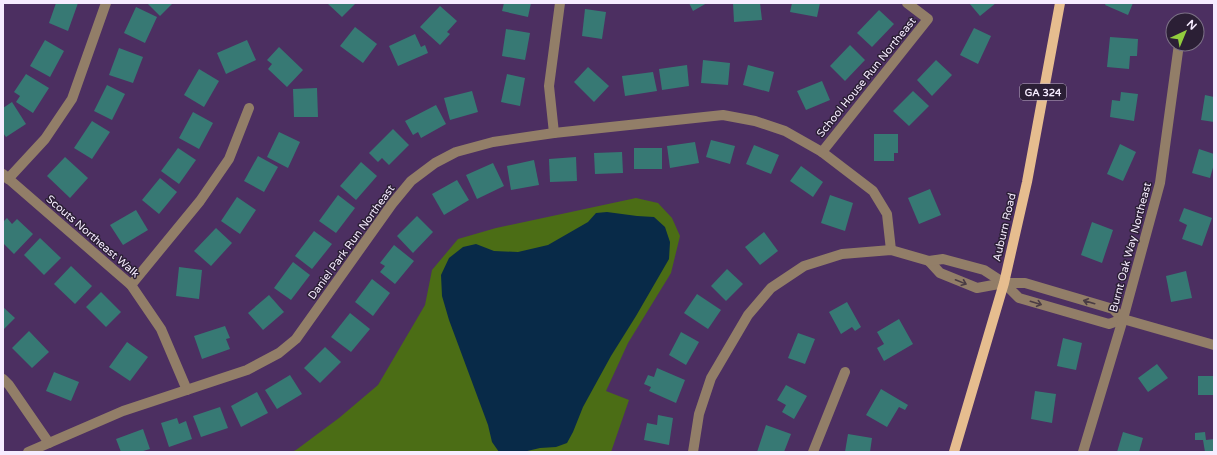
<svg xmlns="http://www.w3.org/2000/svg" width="1217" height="455" font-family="'Varela Round',sans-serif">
<rect width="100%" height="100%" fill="#4c2f61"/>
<path fill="#4b6d15" d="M636 198 658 203 672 218 680 236 671 273 628 343 606 391 629 400 611 452H291L296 450 339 418 378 385 425 305 432 270 458 239 496 228Z"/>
<path fill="#082a48" d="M607 212 637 216 654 217 665 227 670 242 669 259 636 316 611 356 583 407 573 432 567 443 556 447 540 448 523 452H499L492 442 488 425 449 320 442 296 441 275 449 258 463 247 476 244 494 251 518 252 548 245 588 222 596 213Z"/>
<g fill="#377974">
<path d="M56 3H78L68 31 49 23Z"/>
<path d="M147 3H173L160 16Z"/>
<path d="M327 3H356L342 17Z"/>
<path d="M504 3H531L528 17 502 11Z"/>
<path d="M689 3H707L693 11Z"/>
<path d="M733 3H760L762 20 734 22Z"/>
<path d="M792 3H820L817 17 790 12Z"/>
<path d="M969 3H996L980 16Z"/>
<path d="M1106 3H1133L1128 15 1105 5Z"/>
<path d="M440 6 457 21 447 32 450 34 440 45 420 27Z"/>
<path d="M136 7 157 17 145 43 124 33Z"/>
<path d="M585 9 606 12 602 39 582 36Z"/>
<path d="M879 10 894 24 872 47 857 33Z"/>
<path d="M355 27 377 44 363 63 340 46Z"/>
<path d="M974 28 991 36 978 64 960 55Z"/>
<path d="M506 29 530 33 525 60 502 56Z"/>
<path d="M415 34 421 47 425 45 428 53 398 66 389 46Z"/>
<path d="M1110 37 1138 39 1137 56H1130L1129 69 1107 67Z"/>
<path d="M45 40 64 51 50 77 30 66Z"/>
<path d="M247 40 256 60 226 74 217 53Z"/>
<path d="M850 45 865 60 845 81 830 66Z"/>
<path d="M279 47 303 70 287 87 268 69 272 64 267 60Z"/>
<path d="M119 48 143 57 133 83 109 75Z"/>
<path d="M703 60 730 63 728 85 701 83Z"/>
<path d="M936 60 952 75 932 96 917 80Z"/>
<path d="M687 65 689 86 662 90 659 69Z"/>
<path d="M748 65 774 72 769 92 743 85Z"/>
<path d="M588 67 609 86 594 102 574 82Z"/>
<path d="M199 69 219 81 204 107 184 95Z"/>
<path d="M653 72 657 91 625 96 622 76Z"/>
<path d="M26 74 49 88 33 113 16 102 20 96 14 92Z"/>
<path d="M507 74 525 78 520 106 501 102Z"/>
<path d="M822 81 830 100 806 110 797 91Z"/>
<path d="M107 85 125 94 112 120 94 111Z"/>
<path d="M317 88 318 117H294L293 89Z"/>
<path d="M472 91 478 112 450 120 444 98Z"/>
<path d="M913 91 929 106 909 126 893 111Z"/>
<path d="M1121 92 1138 94 1134 121 1110 117 1112 100 1120 101Z"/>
<path d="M1205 95 1214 97V122L1201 120Z"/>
<path d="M12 102 26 124 6 137 3 133V108Z"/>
<path d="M436 105 446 124 421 138 418 132 413 135 405 121Z"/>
<path d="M193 112 213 123 199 149 179 138Z"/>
<path d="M92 121 110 132 92 159 74 148Z"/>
<path d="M393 129 409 145 389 165 382 158 378 162 369 153Z"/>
<path d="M279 132 300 142 288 168 267 157Z"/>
<path d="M874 134H898V153H894V161H874Z"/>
<path d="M711 140 735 146 730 164 706 157Z"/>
<path d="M695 142 699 163 670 168 667 146Z"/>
<path d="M1120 144 1136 152 1123 181 1107 174Z"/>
<path d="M754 145 779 155 771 174 746 164Z"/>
<path d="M178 148 196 160 179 184 161 171Z"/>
<rect x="634" y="148" width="28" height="21"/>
<path d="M1199 149 1214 154V164L1210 178 1192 173Z"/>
<path d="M622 152 623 173 595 174 594 153Z"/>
<path d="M258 156 278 167 264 192 244 181Z"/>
<path d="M65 157 88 178 70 198 47 176Z"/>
<path d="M576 157 577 181 550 182 549 159Z"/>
<path d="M534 160 539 185 511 190 507 166Z"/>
<path d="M361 162 377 176 356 200 340 186Z"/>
<path d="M493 163 504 186 477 199 466 175Z"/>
<path d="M801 166 823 182 813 197 790 181Z"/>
<path d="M160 178 177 192 159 214 142 200Z"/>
<path d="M457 180 469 200 444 215 432 194Z"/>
<path d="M930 189 941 215 919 224 908 198Z"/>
<path d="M338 195 355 208 336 233 319 221Z"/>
<path d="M830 195 853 203 845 231 821 223Z"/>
<path d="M237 197 256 210 240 234 221 221Z"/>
<path d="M1184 208 1212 218 1202 246 1182 239 1187 225 1179 221Z"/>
<path d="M136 210 148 230 123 245 110 225Z"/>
<path d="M417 216 433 232 413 253 397 236Z"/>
<path d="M7 218 12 224 17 219 33 234 14 254 3 243V222Z"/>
<path d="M1092 222 1113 230 1102 263 1081 255Z"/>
<path d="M216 228 232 243 211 266 194 251Z"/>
<path d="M314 231 332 244 312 269 295 256Z"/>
<path d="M764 232 778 251 760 265 745 247Z"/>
<path d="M40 238 61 258 44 275 24 255Z"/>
<path d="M394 245 414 261 395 284 380 272 385 266 380 263Z"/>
<path d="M293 262 310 275 291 300 274 288Z"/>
<path d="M71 266 92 286 75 304 54 284Z"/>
<path d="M179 267 202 270 199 299 176 296Z"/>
<path d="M727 269 743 284 726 301 711 286Z"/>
<path d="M1186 271 1192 298 1171 302 1166 276Z"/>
<path d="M372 279 390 293 373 316 355 302Z"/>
<path d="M101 292 121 312 106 327 86 307Z"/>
<path d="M697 294 721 310 708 329 684 313Z"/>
<path d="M269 295 284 312 263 330 248 313Z"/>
<path d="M847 302 861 327 855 331 852 327 841 334 829 312Z"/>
<path d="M3 307 15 318 3 330Z"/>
<path d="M350 313 370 329 351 352 331 337Z"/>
<path d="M899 319 913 344 884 361 877 348 884 344 877 332Z"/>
<path d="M225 326 230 338 226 339 230 349 202 359 194 336Z"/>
<path d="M29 331 49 352 32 368 12 348Z"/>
<path d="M681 332 699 342 686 365 669 355Z"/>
<path d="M798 333 815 339 805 364 788 358Z"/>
<path d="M1063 338 1082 343 1076 370 1057 366Z"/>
<path d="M127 342 148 357 130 381 109 367Z"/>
<path d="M325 347 341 362 320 383 304 368Z"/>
<path d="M1157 364 1168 378 1148 392 1138 378Z"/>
<path d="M657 368 685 380 676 403 649 391 651 387 644 384 648 375 654 377Z"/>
<path d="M54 372 79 382 71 401 46 391Z"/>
<path d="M290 375 302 394 277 409 265 390Z"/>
<rect x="1198" y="376" width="16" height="19"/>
<path d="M786 385 807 396 794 419 782 412 786 405 777 400Z"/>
<path d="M881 389 908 405 905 410 899 407 887 427 866 415Z"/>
<path d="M1035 391 1056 394 1052 423 1031 419Z"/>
<path d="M257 392 268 413 241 427 231 406Z"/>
<path d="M220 407 228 428 201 437 193 416Z"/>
<path d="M658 415 673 418 669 445 644 440 647 423 657 425Z"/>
<path d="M177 418 179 424 186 421 192 439 169 447 161 423Z"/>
<path d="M766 425 791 434 784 452H757Z"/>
<path d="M143 429 150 449 140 452H121L116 439Z"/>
<path d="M1123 432 1143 438 1139 452H1117Z"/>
<path d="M1205 432 1206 440 1214 439V452H1205L1203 440H1195V433Z"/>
<path d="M848 434 872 438 870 452H845Z"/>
</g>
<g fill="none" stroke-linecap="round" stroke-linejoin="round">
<g stroke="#927e68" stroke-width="10">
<path d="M554 133 549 86 560 3"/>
<path d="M822 152 928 19 907 3"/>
<path d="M3 174 131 285 161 329 187 390"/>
<path d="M8 179 45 139 72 99 106 3"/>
<path d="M929 261 940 273 977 288 1004 283H1025L1113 309 1123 319 1214 345"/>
<path d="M131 285 200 201 229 159 249 108"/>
<path d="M3 379 9 385 49 443"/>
<path d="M28 452 123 411 247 370 279 353 296 339 392 204 411 181 435 163 456 152 493 142 554 133 723 115 755 121 785 131 822 152 873 191 887 214 891 250"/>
<path d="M693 452 699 414 711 378 748 315 771 288 804 266 842 254 891 250 929 261 943 259 984 270 1004 283 1019 298 1109 324 1123 319"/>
<path d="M813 452 845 372"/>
<path d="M1083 452 1123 319 1160 183 1179 44"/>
</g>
<path stroke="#e6bd8f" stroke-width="10" d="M954 452 1004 283 1027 182 1060 3"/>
</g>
<defs><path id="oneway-shaft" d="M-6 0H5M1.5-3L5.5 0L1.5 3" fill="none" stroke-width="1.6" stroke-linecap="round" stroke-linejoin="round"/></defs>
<g stroke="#4a3c44">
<use href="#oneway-shaft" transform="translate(961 282) rotate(22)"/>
<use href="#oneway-shaft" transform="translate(1089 302) rotate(-164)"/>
<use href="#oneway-shaft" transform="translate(1036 303) rotate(17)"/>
</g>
<g text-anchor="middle" stroke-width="3" stroke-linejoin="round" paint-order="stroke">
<rect fill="#2b1f35" stroke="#b9aec2" stroke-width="1" x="1020" y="84" width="46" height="16" rx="3"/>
<g font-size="10" font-weight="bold" fill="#f6ecff">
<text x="1043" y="96">GA 324</text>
</g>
<g font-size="11" fill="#f6ecff" stroke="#2b1f35">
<text transform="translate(866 77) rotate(-51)" y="4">School House Run Northeast</text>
<text transform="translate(1004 227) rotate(-77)" y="4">Auburn Road</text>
<text transform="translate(93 236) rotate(41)" y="4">Scouts Northeast Walk</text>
<text transform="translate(351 242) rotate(-54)" y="4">Daniel Park Run Northeast</text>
<text transform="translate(1130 247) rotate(-75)" y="4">Burnt Oak Way Northeast</text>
</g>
</g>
<rect width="1217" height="455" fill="none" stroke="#f6ecff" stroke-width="8"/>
<g transform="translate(1185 32) rotate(44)"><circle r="19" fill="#2b1f35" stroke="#7c7186"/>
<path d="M0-3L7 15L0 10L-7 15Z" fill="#92cd3e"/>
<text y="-6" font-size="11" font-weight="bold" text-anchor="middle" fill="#f6ecff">N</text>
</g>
</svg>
